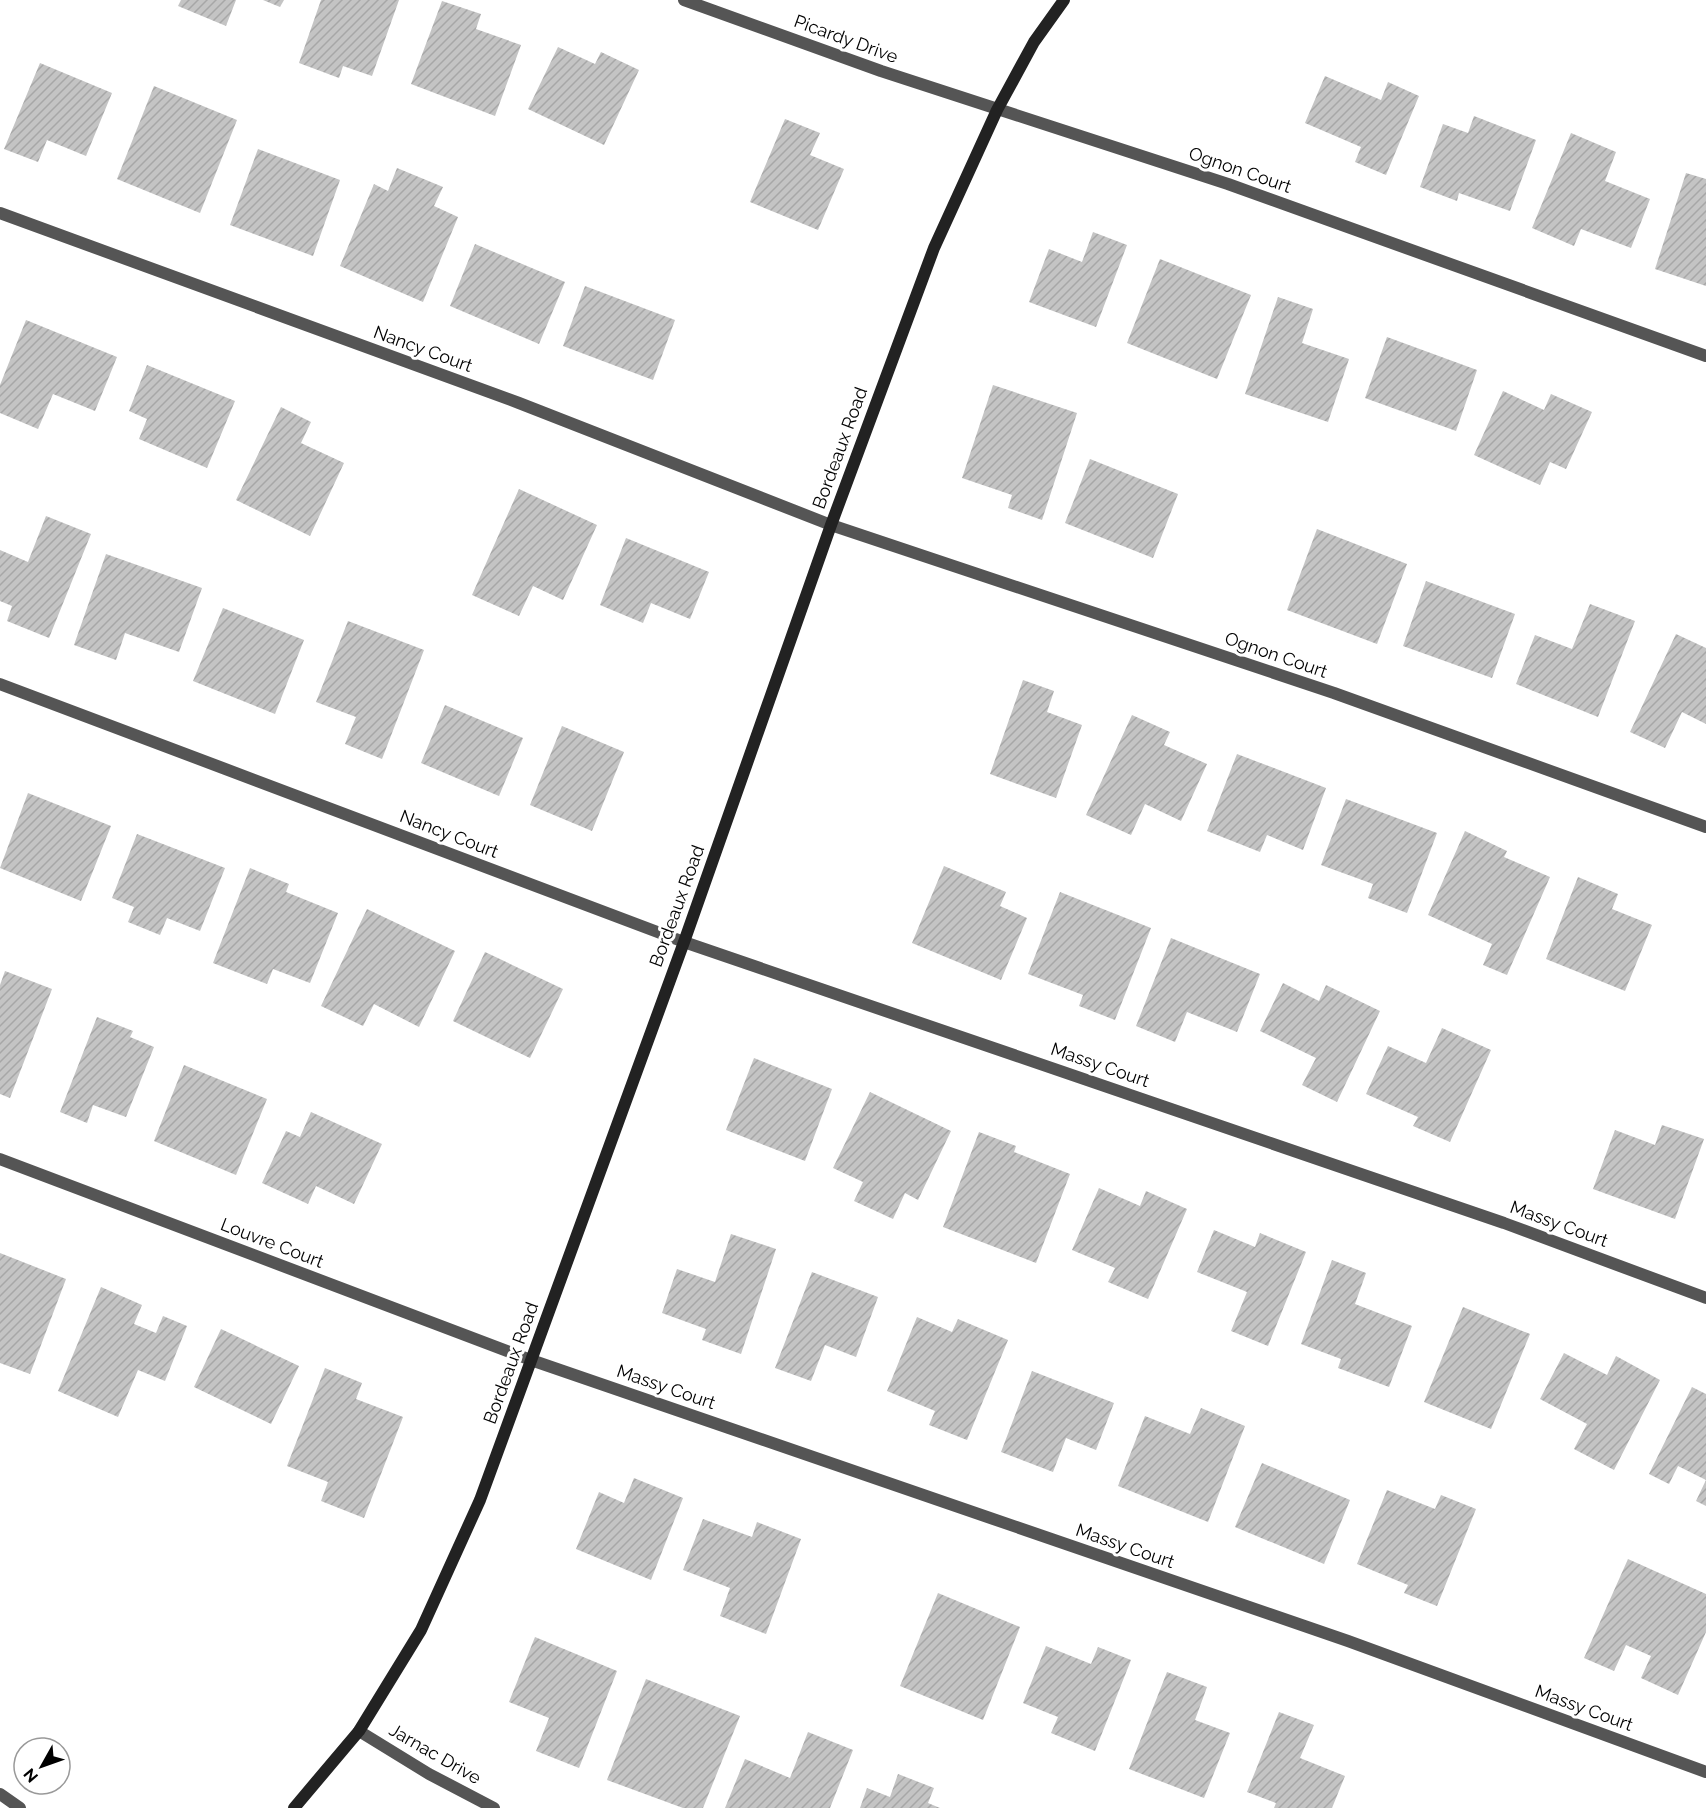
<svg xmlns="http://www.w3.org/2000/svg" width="1706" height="1808" font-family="Raleway,sans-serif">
<defs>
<pattern id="building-hatch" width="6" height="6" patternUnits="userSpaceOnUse" patternTransform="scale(1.5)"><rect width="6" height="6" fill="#c4c4c4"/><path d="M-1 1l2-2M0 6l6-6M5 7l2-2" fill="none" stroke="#a7a7a7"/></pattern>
</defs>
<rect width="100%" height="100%" fill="#fff"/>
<g fill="url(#building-hatch)">
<path d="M181 0H236L226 26 178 6Z"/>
<path d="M263 0H284L280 7Z"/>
<path d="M321 0H399L372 76 343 66 339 78 299 63Z"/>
<path d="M442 1 481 14 476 29 521 45 495 116 411 84Z"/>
<path d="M558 47 595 64 601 52 639 70 604 145 528 109Z"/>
<path d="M40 63 112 93 86 156 47 140 38 162 4 149Z"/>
<path d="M1325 76 1381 100 1388 82 1419 96 1386 175 1355 162 1361 147 1305 123Z"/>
<path d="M154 86 237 120 200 213 117 179Z"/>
<path d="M1474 116 1536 140 1510 211 1459 193 1457 201 1420 187 1443 124 1468 133Z"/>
<path d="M785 119 820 133 810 155 844 169 818 230 750 202Z"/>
<path d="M1571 133 1616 152 1605 181 1650 199 1631 248 1581 229 1574 246 1532 228Z"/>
<path d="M258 149 340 180 313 256 230 225Z"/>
<path d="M397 168 443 187 434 206 458 217 423 302 340 266 374 184 388 191Z"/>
<path d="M1686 173 1706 179V286L1655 269Z"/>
<path d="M1093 232 1127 245 1096 327 1029 302 1049 249 1082 262Z"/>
<path d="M475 244 565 282 539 344 450 306Z"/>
<path d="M1160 259 1251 295 1217 379 1127 343Z"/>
<path d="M585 286 675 320 653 380 563 346Z"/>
<path d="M1278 297 1313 309 1302 343 1349 359 1328 422 1245 394Z"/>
<path d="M26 320 117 357 95 411 53 394 38 429 0 413V385Z"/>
<path d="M1387 337 1477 370 1456 431 1365 398Z"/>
<path d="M147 365 235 401 207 468 139 439 147 419 129 411Z"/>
<path d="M993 385 1077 413 1042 520 1008 508 1012 495 962 478Z"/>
<path d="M1503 391 1544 410 1551 394 1592 412 1566 469 1550 462 1540 485 1474 455Z"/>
<path d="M281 407 311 422 301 443 344 463 310 536 236 500Z"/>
<path d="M1090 459 1178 494 1153 558 1065 523Z"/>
<path d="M519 489 597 525 563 600 533 586 519 616 472 595Z"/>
<path d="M46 516 91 534 49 638 7 621 12 606 0 601V550L28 562Z"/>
<path d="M1317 529 1407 564 1377 644 1287 610Z"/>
<path d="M626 538 709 572 690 619 651 603 643 623 600 605Z"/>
<path d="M106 554 202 588 179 652 125 633 116 660 74 645Z"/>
<path d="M1426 581 1515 614 1492 678 1403 646Z"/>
<path d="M1590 604 1635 621 1598 717 1516 684 1535 635 1572 649Z"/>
<path d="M223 608 304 640 275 714 193 681Z"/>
<path d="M348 621 424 650 382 759 345 744 356 717 316 702Z"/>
<path d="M1676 634 1706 648V724L1682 712 1665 748 1630 732Z"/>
<path d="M1023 680 1054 691 1047 712 1082 725 1056 798 990 774Z"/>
<path d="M445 705 523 738 499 796 421 763Z"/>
<path d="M1132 715 1170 732 1164 745 1207 764 1181 821 1145 804 1131 835 1086 815Z"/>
<path d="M562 726 624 752 592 831 530 805Z"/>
<path d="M1237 754 1326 788 1303 850 1267 835 1260 852 1207 831Z"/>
<path d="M28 793 111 826 81 901 0 868Z"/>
<path d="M1346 799 1437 833 1407 913 1368 898 1373 884 1321 865Z"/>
<path d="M1465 831 1507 851 1504 857 1550 877 1507 975 1483 965 1492 944 1428 915Z"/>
<path d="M137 834 225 868 200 931 167 918 160 935 128 922 134 907 112 898Z"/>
<path d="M944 866 1006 892 1000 906 1027 918 1001 980 912 943Z"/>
<path d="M250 868 289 884 286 892 338 913 310 983 273 969 267 984 213 963Z"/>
<path d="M1578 877 1618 894 1612 909 1652 925 1625 991 1546 959Z"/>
<path d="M1060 892 1151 928 1115 1020 1079 1006 1083 995 1028 974Z"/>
<path d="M367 909 455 951 419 1027 374 1004 363 1026 321 1006Z"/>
<path d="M1171 938 1260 974 1237 1032 1187 1012 1175 1042 1136 1026Z"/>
<path d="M485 952 563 989 530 1058 453 1021Z"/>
<path d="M5 971 52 989 10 1098 0 1094V985Z"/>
<path d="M1283 983 1319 1001 1326 985 1380 1011 1337 1102 1302 1085 1316 1058 1260 1031Z"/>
<path d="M97 1017 133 1031 130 1037 154 1047 126 1117 93 1105 87 1123 60 1112Z"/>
<path d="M1442 1028 1491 1050 1450 1142 1413 1126 1418 1117 1366 1094 1388 1046 1426 1063Z"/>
<path d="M754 1058 832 1089 805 1161 726 1130Z"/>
<path d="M184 1065 267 1099 236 1175 154 1141Z"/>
<path d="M870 1092 951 1131 918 1200 905 1193 893 1219 854 1201 863 1182 833 1168Z"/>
<path d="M311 1112 382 1144 354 1204 316 1186 308 1204 262 1183 286 1131 300 1137Z"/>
<path d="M1662 1125 1704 1139 1675 1219 1593 1189 1615 1130 1655 1145Z"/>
<path d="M979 1132 1016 1146 1014 1152 1070 1174 1036 1263 943 1227Z"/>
<path d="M1099 1188 1140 1206 1146 1191 1187 1209 1148 1299 1108 1282 1115 1268 1072 1250Z"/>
<path d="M1214 1230 1255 1247 1260 1233 1306 1252 1268 1346 1231 1331 1247 1292 1197 1272Z"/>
<path d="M731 1234 776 1249 741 1354 702 1340 706 1329 662 1313 677 1269 715 1282Z"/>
<path d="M0 1253 66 1279 30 1374 0 1363Z"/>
<path d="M1332 1260 1366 1273 1355 1304 1412 1326 1389 1387 1338 1368 1341 1359 1301 1344Z"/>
<path d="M812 1272 878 1297 856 1357 825 1345 811 1381 775 1368Z"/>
<path d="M101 1287 142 1305 134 1324 156 1333 163 1316 187 1326 165 1381 138 1370 118 1417 58 1391Z"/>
<path d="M1463 1307 1530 1334 1491 1429 1424 1402Z"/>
<path d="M917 1317 952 1332 958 1319 1008 1340 967 1440 929 1425 935 1411 887 1391Z"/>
<path d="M221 1329 299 1366 271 1424 194 1387Z"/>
<path d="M1564 1353 1607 1375 1616 1356 1660 1380 1614 1470 1574 1449 1587 1424 1540 1399Z"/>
<path d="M325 1368 362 1383 356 1399 403 1417 364 1518 321 1501 328 1482 287 1466Z"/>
<path d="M1032 1371 1114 1403 1096 1450 1066 1438 1053 1472 1001 1452Z"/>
<path d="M1692 1387 1706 1394V1506L1696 1501 1706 1480 1678 1466 1669 1484 1649 1474Z"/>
<path d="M1201 1408 1245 1426 1208 1522 1118 1486 1145 1416 1190 1434Z"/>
<path d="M1262 1463 1350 1500 1324 1564 1235 1527Z"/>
<path d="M634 1478 683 1498 651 1580 576 1549 599 1492 624 1503Z"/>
<path d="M1387 1490 1435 1509 1441 1495 1476 1509 1437 1606 1404 1593 1408 1585 1357 1564Z"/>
<path d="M703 1519 752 1537 757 1522 801 1539 766 1634 720 1616 730 1588 683 1570Z"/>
<path d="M1628 1559 1706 1594V1632L1678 1695 1641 1678 1651 1656 1626 1645 1614 1671 1584 1658Z"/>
<path d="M938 1593 1020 1627 983 1720 900 1686Z"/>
<path d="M535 1637 617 1671 579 1768 536 1751 549 1718 509 1702Z"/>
<path d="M1046 1646 1091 1664 1098 1647 1131 1660 1095 1751 1051 1733 1058 1717 1023 1703Z"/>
<path d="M1167 1672 1207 1687 1195 1720 1230 1733 1204 1798 1129 1769Z"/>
<path d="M646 1679 740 1716 703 1808H683L607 1780Z"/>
<path d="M1279 1712 1314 1725 1300 1758 1345 1776 1332 1808H1274L1276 1803 1247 1792Z"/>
<path d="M808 1732 853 1750 830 1808H725L745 1759 790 1778Z"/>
<path d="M898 1774 934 1788 928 1803 940 1808H860L867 1788 890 1797Z"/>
</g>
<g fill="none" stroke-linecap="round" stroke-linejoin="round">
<g stroke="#555" stroke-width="12">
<path d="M684 0 881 71 1228 184 1706 356"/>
<path d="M0 213 519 403 831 525 1334 693 1706 827"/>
<path d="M0 684 684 942 1504 1223 1706 1298"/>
<path d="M0 1159 531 1360 1348 1641 1706 1772"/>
<path d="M359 1731 429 1774 494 1808"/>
<path d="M0 1794 20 1808"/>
</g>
<path stroke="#222" stroke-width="12" d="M294 1808 359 1731 421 1630 480 1500 684 942 831 525 934 248 997 110 1034 42 1064 0"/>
</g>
<g text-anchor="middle" stroke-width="6" stroke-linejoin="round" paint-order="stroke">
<g font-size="18" fill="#000" stroke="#fff">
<text transform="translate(846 39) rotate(20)" y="6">Picardy Drive</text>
<text transform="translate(1240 170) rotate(19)" y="6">Ognon Court</text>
<text transform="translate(423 349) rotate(20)" y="6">Nancy Court</text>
<text transform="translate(840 448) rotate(-70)" y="6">Bordeaux Road</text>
<text transform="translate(1276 655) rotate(19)" y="6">Ognon Court</text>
<text transform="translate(449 834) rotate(21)" y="6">Nancy Court</text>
<text transform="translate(677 906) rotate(-70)" y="6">Bordeaux Road</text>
<text transform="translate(1100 1065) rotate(19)" y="6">Massy Court</text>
<text transform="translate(1559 1224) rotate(20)" y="6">Massy Court</text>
<text transform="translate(272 1243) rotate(21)" y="6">Louvre Court</text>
<text transform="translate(511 1363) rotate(-70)" y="6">Bordeaux Road</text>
<text transform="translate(666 1387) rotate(19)" y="6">Massy Court</text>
<text transform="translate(1125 1546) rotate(19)" y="6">Massy Court</text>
<text transform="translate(1584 1708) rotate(20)" y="6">Massy Court</text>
<text transform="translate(435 1754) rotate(30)" y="6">Jarnac Drive</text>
</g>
</g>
<g transform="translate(42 1766) rotate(230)"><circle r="28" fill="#ffffff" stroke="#999999" stroke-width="1.5"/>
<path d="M0-4.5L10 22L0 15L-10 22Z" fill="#000000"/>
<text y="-9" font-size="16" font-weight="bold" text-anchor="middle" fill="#000000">N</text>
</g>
</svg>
